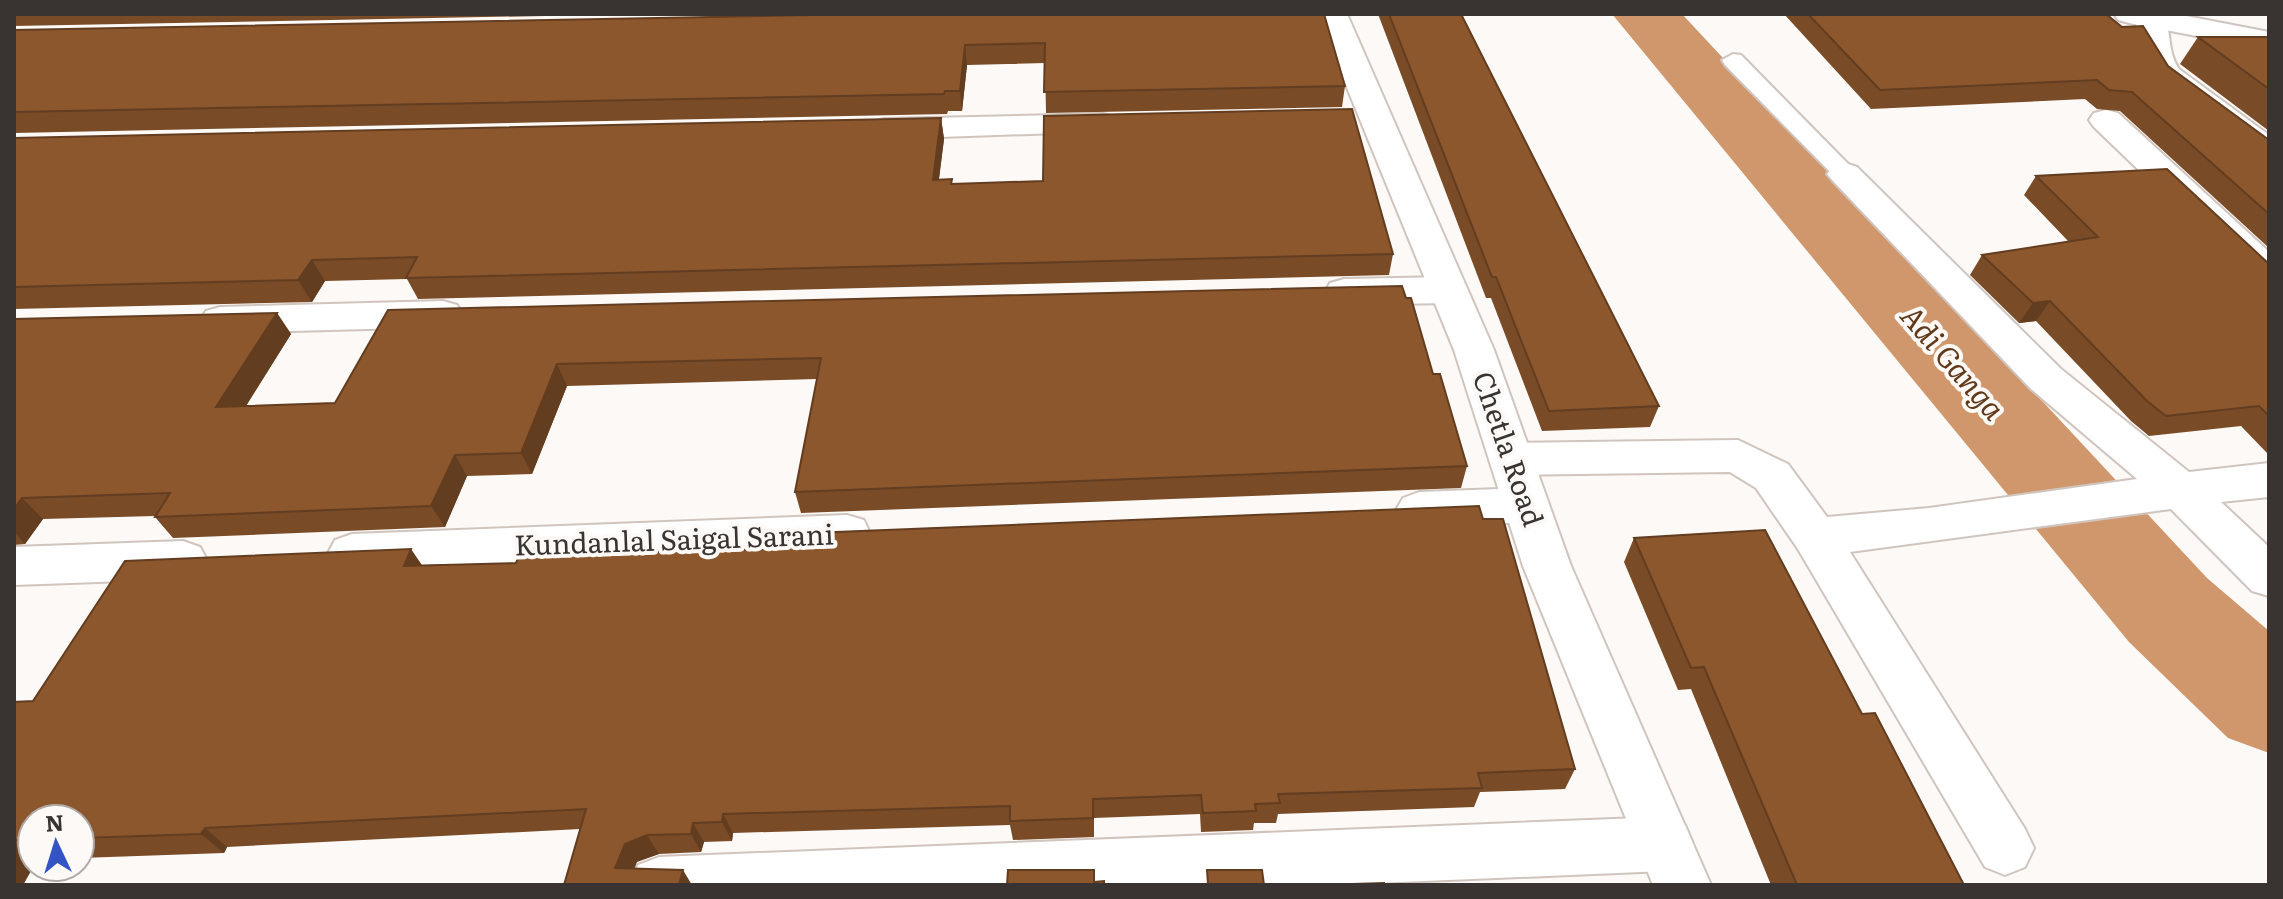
<svg xmlns="http://www.w3.org/2000/svg" width="2283" height="899" font-family="Literata,serif">
<rect width="100%" height="100%" fill="#fdf9f6"/>
<g fill="none" stroke-linecap="round" stroke-linejoin="round">
<path fill="#d1976c" fill-rule="evenodd" d="M1612 14H1682L2207 578 2269 631V753L2228 738 2129 642Z"/>
<g stroke="#d0c5be" stroke-width="4">
<path id="service" d="M1733 54 1741 55 1853 169 1857 174 1853 179H1837L1725 65 1722 60Z"/>
</g>
<g stroke="#d0c5be" stroke-width="4">
<g id="minor">
<path d="M2143 14 2162 15C2173 31 2166 50 2179 69L2269 135V161L2257 158 2157 83 2138 55 2136 21Z"/>
<path d="M2106 110 2118 113 2269 252V285L2255 282 2094 127 2089 120 2094 113Z"/>
<path d="M1103 114 1115 117 1120 124 1115 131 884 139 872 136 867 129 872 122 884 119Z"/>
<path d="M1845 163 1857 167 2061 369 2189 472 2269 463V497L2221 502 2269 547V596L2252 591 2171 509 1850 552 2025 829 2034 848 2025 867 2005 875 1985 867 1798 549 1756 488 1730 472 1511 475 1495 471 1489 459 1495 447 1511 443 1738 440 1788 464 1827 517 1929 508 2137 479 2031 389 1833 181 1827 174 1833 167Z"/>
<path d="M1448 277 1462 281 1467 290 1462 299 1448 303 1344 305 1330 301 1325 292 1330 283 1344 279Z"/>
<path d="M443 301 457 305 463 314 457 323 443 327 220 333 206 329 200 320 206 311 220 307Z"/>
<path d="M1526 488 1542 493 1549 505 1542 517 1526 522 1419 528 1403 522 1396 510 1403 498 1419 492Z"/>
<path d="M847 515 864 520 870 533 864 546 847 551 352 572 335 566 328 553 335 540 352 534Z"/>
<path d="M183 541 200 547 207 560 200 573 183 579 14 585V547Z"/>
<path d="M1665 817 1685 825 1693 844 1685 863 1665 871 1329 885H630L638 865 659 857Z"/>
</g>
</g>
<g stroke="#d0c5be" stroke-width="4">
<path id="tertiary" d="M2114 14H2176L2269 32V50L2129 23 2118 20Z"/>
</g>
<g stroke="#d0c5be" stroke-width="4">
<path id="secondary" d="M1317 14H1347L1494 350 1571 566 1711 885H1653L1523 566 1454 350Z"/>
</g>
<use href="#service" fill="#fff" fill-rule="evenodd"/>
<use href="#minor" fill="#fff" fill-rule="evenodd"/>
<use href="#tertiary" fill="#fff" fill-rule="evenodd"/>
<use href="#secondary" fill="#fff" fill-rule="evenodd"/>
</g>
<g fill="#794b27">
<path d="M14 14H647L14 26Z"/>
<path d="M864 14 1345 86 1342 107 1046 113 1045 63 967 65 962 111H948L947 114 14 133V30Z"/>
<path d="M1378 14H1461L1659 406 1650 427 1542 431 1491 298H1486Z"/>
<path d="M1784 14H2106L2168 66 2269 140V248L2120 111 2097 109 2085 99 1871 109Z"/>
<path d="M2198 37H2269V131L2180 64Z"/>
<path d="M941 118 944 139 939 179 953 184 1393 254 1389 275 418 299 407 279 325 281 312 302 14 309V138Z"/>
<path d="M2036 176 2269 264V453H2267L2241 426 2149 436 2131 421 2036 321 2019 323 1970 275 1982 255 2069 242 2024 195Z"/>
<path d="M1406 298 1467 466 1461 488 801 513 795 492 817 379 567 386 532 474 467 476 445 527 173 538 155 517V516L43 519 25 544 14 545V319L277 313 291 334 246 406 335 403 388 310Z"/>
<path d="M1483 519 1575 769 1565 789 1480 792 1474 807 1278 814 1276 823H1254L1253 830 1201 832 1200 814 1094 818V837L1013 840 1010 825 733 833 732 841 704 842 701 852 659 854 564 885 580 829 227 847 224 853 80 858V819H32V867H33L23 885H14V702L33 701 422 565 516 563 603 553 779 549Z"/>
<path d="M1634 538 1862 714 1964 885H1771L1691 689 1678 690 1624 562Z"/>
</g>
<g fill="#633d20">
<path d="M965 45 967 65 962 111 960 91Z"/>
<path d="M941 118 944 139 936 201 933 180Z"/>
<path d="M312 260 325 281 312 302 298 280Z"/>
<path d="M2050 301 2036 321 2019 323 2033 303Z"/>
<path d="M277 313 291 334 232 428 216 407Z"/>
<path d="M557 364 567 386 532 474 521 453Z"/>
<path d="M455 455 467 476 445 527 431 506Z"/>
<path d="M22 498 43 519 25 544 14 532V509Z"/>
<path d="M411 549 426 571 404 566Z"/>
<path d="M723 814 733 833 732 841 722 822Z"/>
<path d="M693 823 704 842 701 852 691 834Z"/>
<path d="M205 828 227 847 224 853 201 834Z"/>
<path d="M647 835 659 854 637 862 628 885 615 868 625 844Z"/>
<path d="M14 843 32 855V867H33L23 885H14Z"/>
<path d="M683 870 692 885H679Z"/>
</g>
<g fill="#8d572d" stroke="#633d20" stroke-width="2">
<path d="M864 14H1324L1345 86 1044 92 1045 43 965 45 960 91H945L944 94 14 112V30Z"/>
<path d="M1389 14H1461L1659 406 1549 411 1496 277H1492Z"/>
<path d="M1808 14H2106L2122 27 2143 26 2168 66 2269 140V214L2132 92 2109 90 2097 80 1880 90Z"/>
<path d="M2198 37H2269V89Z"/>
<path d="M1352 109 1393 254 406 278 417 257 312 260 298 280 14 287V138L941 118 933 180 952 179 951 184 1043 181 1044 116Z"/>
<path d="M2167 169 2269 264V416L2259 406 2166 416 2147 401 2050 301 2033 303 1982 255 2098 237 2036 176Z"/>
<path d="M1402 286 1406 298H1411L1433 374H1440L1467 466 795 492 821 358 557 364 521 453 455 455 431 506 155 517 170 493 22 498 14 509V319L277 313 216 407 335 403 388 310Z"/>
<path d="M1479 506 1483 519H1503L1575 769 1478 773 1482 788 1278 794 1280 803 1255 804 1256 811 1203 813 1201 795 1093 799V818L1010 821V806L723 814 722 822 693 823 691 834 647 835 625 844 615 868 683 870 679 885H564L586 809 205 828 201 834 80 838V819H32V840H14V702L33 701 125 561 411 549 404 566 516 563 522 549 600 547 598 553 779 549 784 546 786 534Z"/>
<path d="M1765 530 1862 714 1875 713 1964 885H1797L1704 667 1691 668 1634 538Z"/>
<path d="M1008 870H1094V882L1104 881V885H1007Z"/>
<path d="M1207 870H1262L1264 885H1178L1208 884Z"/>
<path d="M1384 883V885H1319Z"/>
</g>
<g text-anchor="middle" stroke-width="8" stroke-linejoin="round" paint-order="stroke">
<g font-size="28" fill="#393431" stroke="#fdf9f6">
<text transform="translate(1508 449) rotate(71)" y="10">Chetla Road</text>
<text transform="translate(674 540) rotate(-2)" y="10">Kundanlal Saigal Sarani</text>
</g>
<g font-size="30" font-style="italic" fill="#613919" stroke="#fdf9f6">
<text transform="translate(1952 363) rotate(49)" y="10">Adi Ganga</text>
</g>
</g>
<rect width="2283" height="899" fill="none" stroke="#393431" stroke-width="32"/>
<g transform="translate(56 843) rotate(356)"><circle r="38" fill="#fdf9f6" stroke="#afaaa7" stroke-width="2"/>
<path d="M0-6L14 30L0 20L-14 30Z" fill="#3454c5"/>
<text y="-12" font-size="22" font-weight="bold" text-anchor="middle" fill="#393431">N</text>
</g>
</svg>
